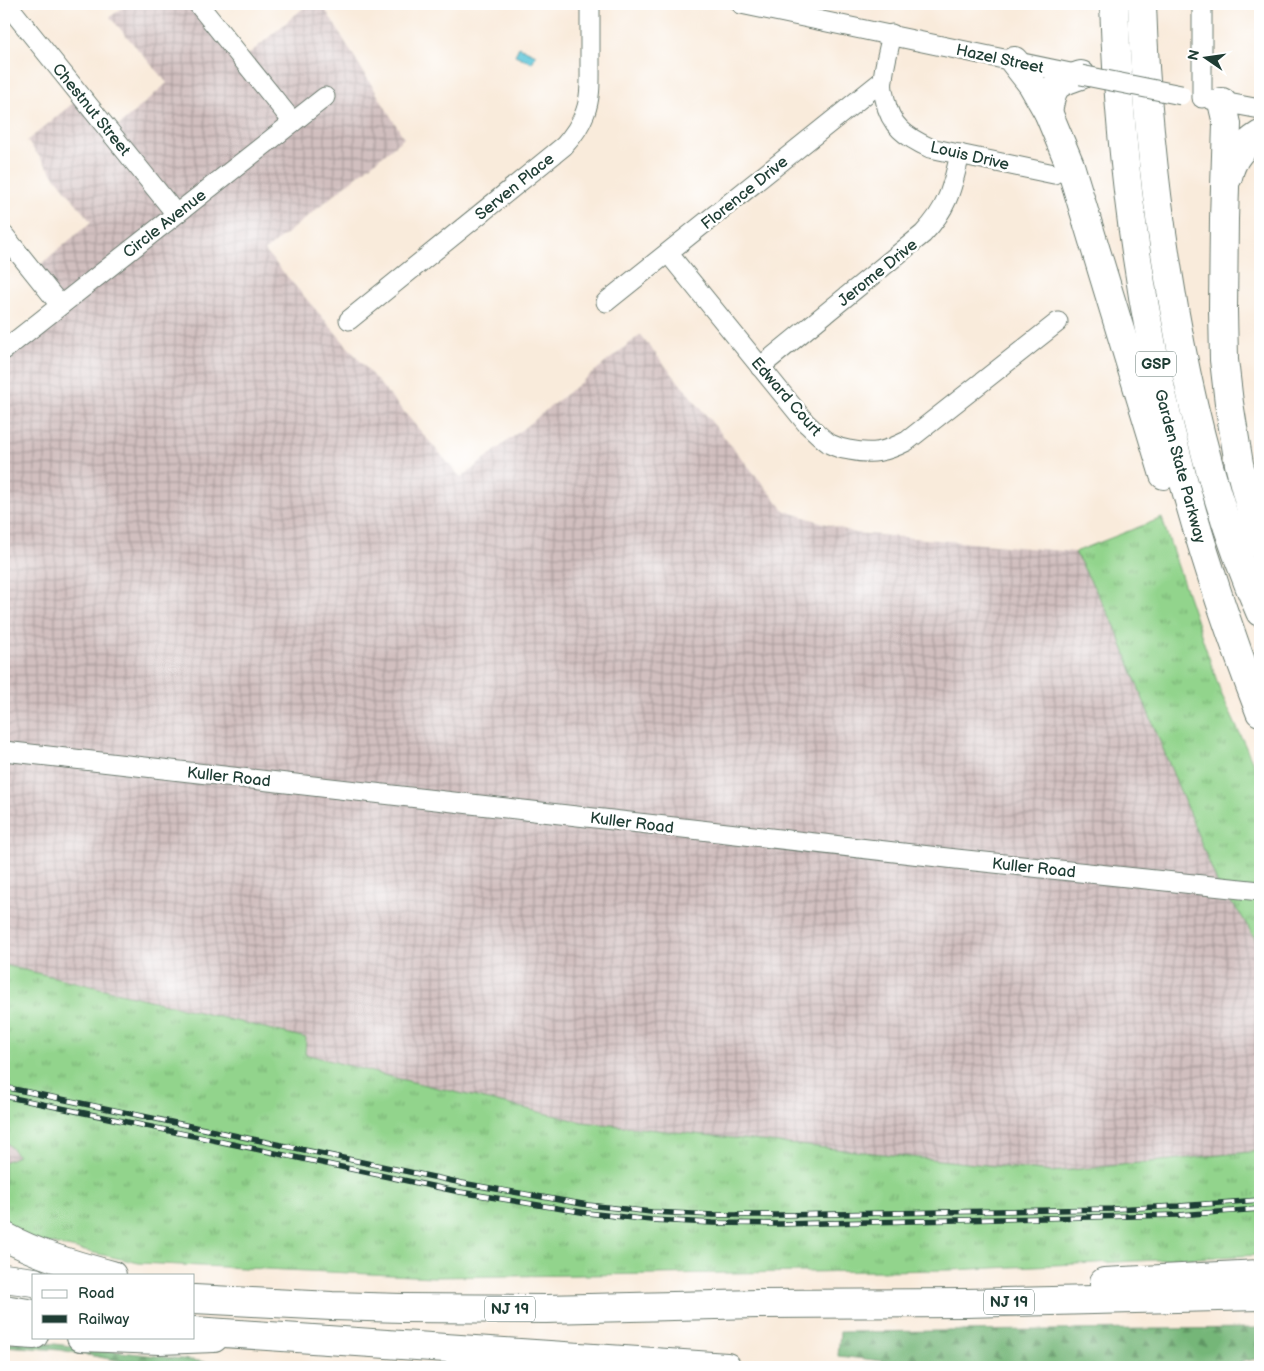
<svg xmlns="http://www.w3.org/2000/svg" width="1264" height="1371" font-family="'Balsamiq Sans',sans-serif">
<defs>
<pattern id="industrial-grid" width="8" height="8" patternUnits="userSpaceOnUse" patternTransform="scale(1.25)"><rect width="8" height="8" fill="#d1bfbf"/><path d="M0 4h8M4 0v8" fill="none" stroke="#a99c9c"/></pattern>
<pattern id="grass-tufts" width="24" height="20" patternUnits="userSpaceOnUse" patternTransform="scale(1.25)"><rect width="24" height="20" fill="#92d48c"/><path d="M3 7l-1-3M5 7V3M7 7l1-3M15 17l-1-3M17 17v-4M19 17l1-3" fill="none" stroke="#77ad73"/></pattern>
<pattern id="forest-firs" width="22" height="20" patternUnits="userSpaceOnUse" patternTransform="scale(1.25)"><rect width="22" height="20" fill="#75b678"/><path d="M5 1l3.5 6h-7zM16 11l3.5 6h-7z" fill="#5f9563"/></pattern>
</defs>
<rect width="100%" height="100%" fill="#fff"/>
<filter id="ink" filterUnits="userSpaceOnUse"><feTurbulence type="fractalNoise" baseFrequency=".02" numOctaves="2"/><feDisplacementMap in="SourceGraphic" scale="10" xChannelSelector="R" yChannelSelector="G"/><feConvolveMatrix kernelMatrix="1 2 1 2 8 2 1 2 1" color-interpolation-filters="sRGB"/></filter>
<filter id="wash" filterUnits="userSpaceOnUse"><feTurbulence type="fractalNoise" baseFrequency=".0096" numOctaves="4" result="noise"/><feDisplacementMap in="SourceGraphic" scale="20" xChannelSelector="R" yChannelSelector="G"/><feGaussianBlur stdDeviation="1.12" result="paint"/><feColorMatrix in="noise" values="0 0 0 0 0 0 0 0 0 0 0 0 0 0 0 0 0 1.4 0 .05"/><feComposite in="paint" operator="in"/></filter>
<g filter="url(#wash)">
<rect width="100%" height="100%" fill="#f9ebdb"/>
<g fill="url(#industrial-grid)">
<path d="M128 4H196L242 60 308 4H322L404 138 265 251 461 478 640 335 785 511 856 533 1075 552 1115 626 1219 887 1241 915 1260 947V1151L1051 1172 582 1122 387 1076 305 1054 306 1038 4 965V349L60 305 34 270 91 222 27 141 82 96 112 132 167 83 110 17Z"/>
<path d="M4 1139 18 1157 4 1162Z"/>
</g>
<g fill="url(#grass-tufts)" stroke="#588860">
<path d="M1162 518 1167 534 1221 693 1260 778V947L1241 915 1219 887 1142 697 1115 626 1075 552Z"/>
<path d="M4 965 306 1038 305 1054 387 1076 582 1122 1051 1172 1260 1151V1255L951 1270 433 1277 139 1263 49 1243 4 1245V1162L18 1156 4 1139Z"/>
</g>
<g fill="url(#forest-firs)" stroke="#4a7a56">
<path d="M1260 1328V1358L1218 1367H937L838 1356 840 1332Z"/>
<path d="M20 1340 250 1367H154L60 1350 4 1346Z"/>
</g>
<path fill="#5cc5d8" stroke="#3e8186" d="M519 47 536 55 532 63 515 55Z"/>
</g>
<g filter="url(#ink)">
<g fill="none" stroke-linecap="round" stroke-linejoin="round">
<g stroke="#6b7a6e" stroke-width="21">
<g id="minor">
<path d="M7 4 176 214"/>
<path d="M198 4 293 122"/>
<path d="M741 4 1080 75"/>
<path d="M892 34C889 49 884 65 883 80 882 86 883 93 885 99 890 126 906 137 930 148L1054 174"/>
<path d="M1202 98V4"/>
<path d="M1212 100 1260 109"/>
<path d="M4 235 60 305"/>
<path d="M668 253 806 423C814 430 821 438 830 444 836 447 843 449 849 450 873 455 885 452 907 441L1058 322"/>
<path d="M606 302 882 81"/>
<path d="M349 320 564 146C573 136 580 126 585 113 591 97 590 80 590 63 590 43 590 23 590 4"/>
<path d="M4 350 325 97"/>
<path d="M760 367 923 234C948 208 952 188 960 154"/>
<path d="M4 751 956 859 1260 891"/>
</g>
</g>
<g stroke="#6b7a6e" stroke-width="30">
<g id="highway">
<path d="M1114 4C1118 118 1130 233 1152 346 1176 471 1214 593 1260 712"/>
<path d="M1142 4C1145 96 1154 187 1169 278 1187 393 1214 506 1260 612"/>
<path d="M1014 61 1032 84 1048 112 1070 165 1164 475"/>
<path d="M1222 102 1227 124 1224 219 1223 310 1224 360 1229 403 1239 464 1260 545"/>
<path d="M1048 112C1053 84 1054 84 1081 75"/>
<path d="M1228 177C1232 157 1244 145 1260 135"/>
<path d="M4 1236C38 1255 75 1265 112 1275"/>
<path d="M4 1278 34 1282"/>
<path d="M1104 1282 1260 1274"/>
<path d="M194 1299 332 1306 403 1308 546 1309 758 1304 966 1303 1260 1296"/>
<path d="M4 1309 34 1314"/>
<path d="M194 1331 727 1367"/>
<path d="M4 1333 34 1335"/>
<path d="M81 1337 160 1340 214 1338"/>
</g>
</g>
<use href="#minor" stroke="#fff" stroke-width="19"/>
<use href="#highway" stroke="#fff" stroke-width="28"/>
<g stroke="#1f3d34" stroke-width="5.5">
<g id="rail">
<path d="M4 1087 462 1183 588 1205 652 1212 714 1215H780L1112 1209 1179 1206 1260 1200"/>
<path d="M4 1096 460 1192 587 1213 651 1220 713 1223 780 1224 1179 1215 1260 1209"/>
</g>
</g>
<use href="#rail" stroke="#fff" stroke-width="4" stroke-dasharray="11" stroke-linecap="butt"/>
<g stroke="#6b7a6e" stroke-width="21" stroke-linecap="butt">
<path id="minor-bridge" d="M1081 75 1181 95"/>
</g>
<use href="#minor-bridge" stroke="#fff" stroke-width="19"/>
</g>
</g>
<g text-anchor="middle" stroke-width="5" stroke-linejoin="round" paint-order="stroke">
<g fill="#fff" stroke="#627771" stroke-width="1">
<rect x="1136" y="351.5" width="40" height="25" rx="4"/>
<rect x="984" y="1289.5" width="50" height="25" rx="4"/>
<rect x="485" y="1296.5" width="50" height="25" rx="4"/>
</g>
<g font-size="15" font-weight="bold" fill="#1f3d34">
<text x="1156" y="369">GSP</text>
<text x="1009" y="1307">NJ 19</text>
<text x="510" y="1314">NJ 19</text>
</g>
<g font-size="16" fill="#1f3d34" stroke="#fff">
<text transform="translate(1000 58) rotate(12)" y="6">Hazel Street</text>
<text transform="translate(92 109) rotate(51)" y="6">Chestnut Street</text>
<text transform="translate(970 155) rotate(13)" y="6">Louis Drive</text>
<text transform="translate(514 186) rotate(-39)" y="6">Serven Place</text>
<text transform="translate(744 192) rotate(-39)" y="6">Florence Drive</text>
<text transform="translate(164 223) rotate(-38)" y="6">Circle Avenue</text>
<text transform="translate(877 272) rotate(-39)" y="6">Jerome Drive</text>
<text transform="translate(787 396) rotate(49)" y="6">Edward Court</text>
<text transform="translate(1181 466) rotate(75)" y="6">Garden State Parkway</text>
<text transform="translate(229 776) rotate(6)" y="6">Kuller Road</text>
<text transform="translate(632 822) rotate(7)" y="6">Kuller Road</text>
<text transform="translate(1034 867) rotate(6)" y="6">Kuller Road</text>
</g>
</g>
<rect width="1264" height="1371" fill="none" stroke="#fff" stroke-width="20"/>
<rect x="32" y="1274" width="162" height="65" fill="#ffffff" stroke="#a5b1ae"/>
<rect x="42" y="1290" width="25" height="8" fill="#ffffff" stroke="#a5b1ae"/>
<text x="78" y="1298" font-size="15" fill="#1f3d34">Road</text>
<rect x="42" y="1315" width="25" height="8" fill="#1f3d34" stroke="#a5b1ae"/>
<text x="78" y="1324" font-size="15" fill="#1f3d34">Railway</text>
<g transform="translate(1206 58) rotate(283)" stroke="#ffffff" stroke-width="4" paint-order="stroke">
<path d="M0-4L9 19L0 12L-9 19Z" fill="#1f3d34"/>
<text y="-8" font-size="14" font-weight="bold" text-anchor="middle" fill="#1f3d34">N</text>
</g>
</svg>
